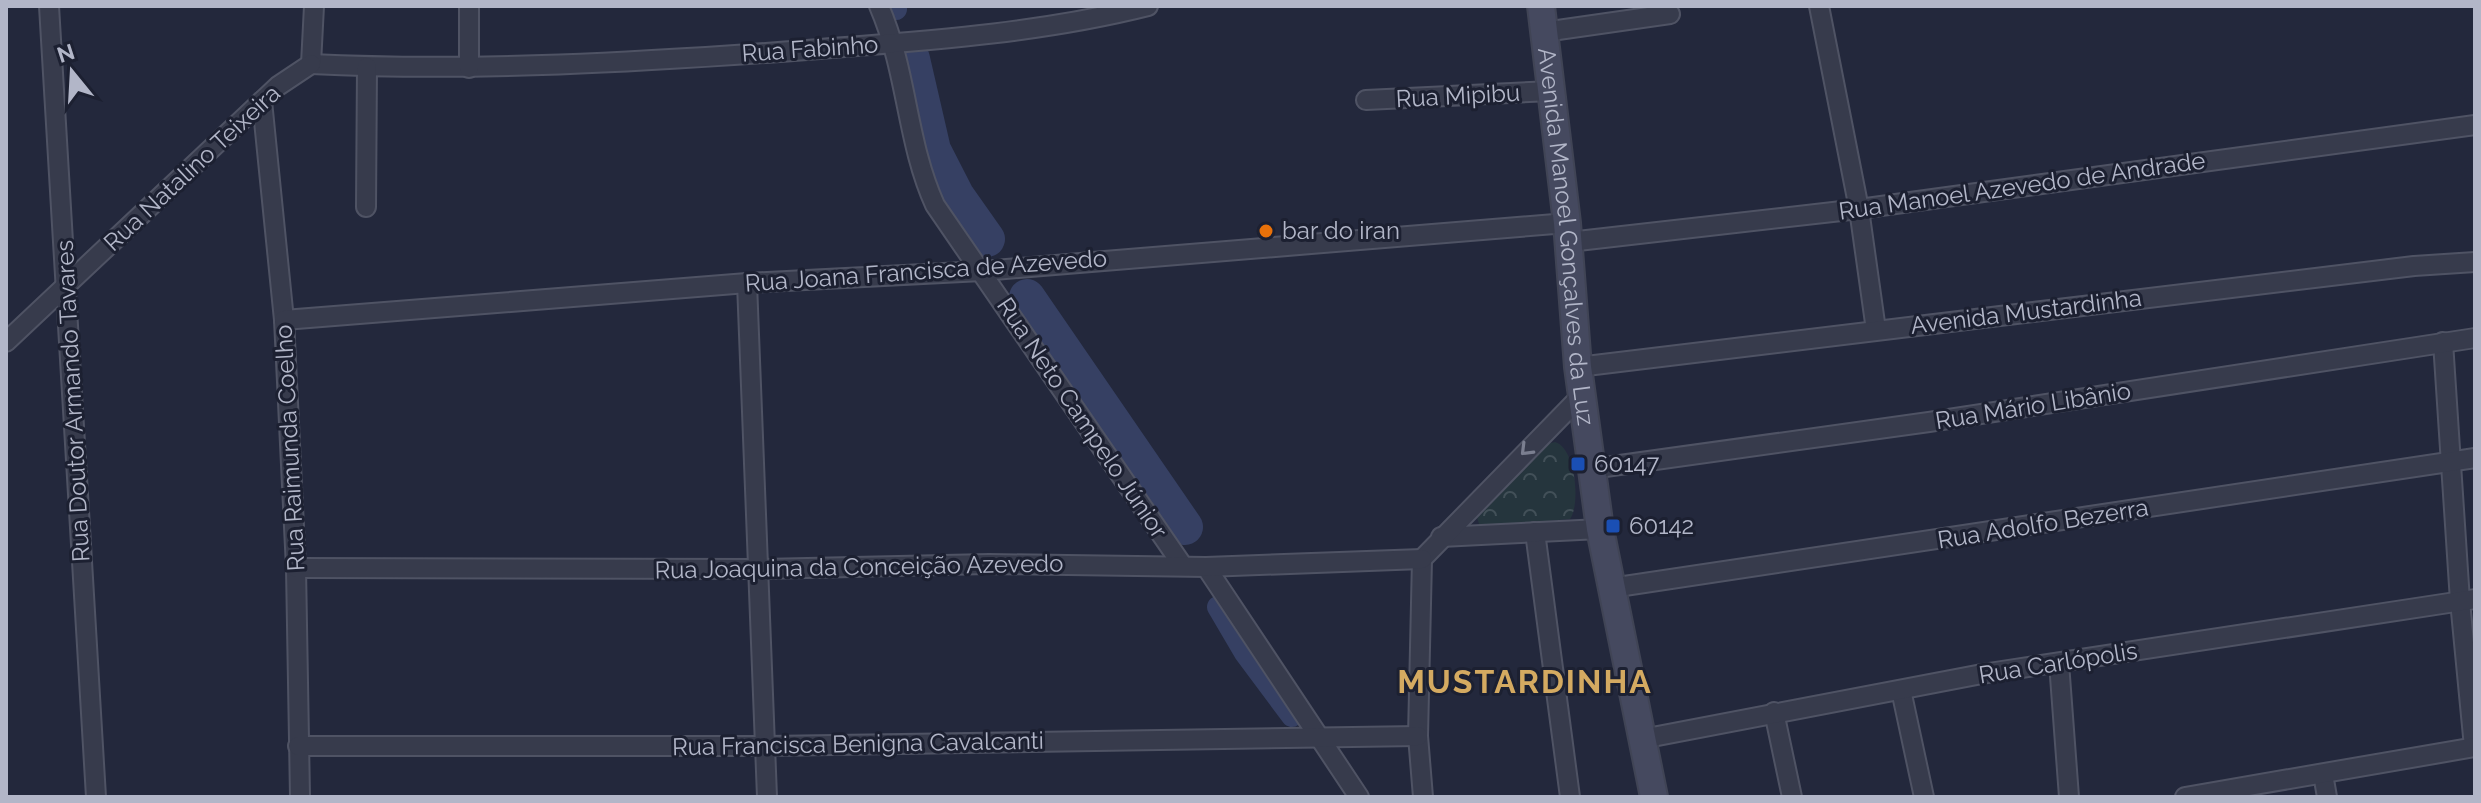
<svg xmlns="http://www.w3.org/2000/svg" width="2481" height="803" font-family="Raleway,sans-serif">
<defs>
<pattern id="park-crowns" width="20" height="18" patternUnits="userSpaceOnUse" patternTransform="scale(2)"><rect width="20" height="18" fill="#25353d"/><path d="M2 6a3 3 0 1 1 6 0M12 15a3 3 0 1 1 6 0" fill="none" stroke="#425058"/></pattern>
</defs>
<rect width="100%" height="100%" fill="#23283c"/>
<path fill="url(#park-crowns)" d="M1555 442C1575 447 1581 504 1570 519L1480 527 1476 514 1544 445Z"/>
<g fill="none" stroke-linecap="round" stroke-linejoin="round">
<g stroke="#364063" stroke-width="22">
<path d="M894 6 896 9"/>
<path d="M1218 607 1245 653 1292 716"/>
</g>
<g stroke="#364063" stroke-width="36">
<path d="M912 59 933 150 956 195 987 239"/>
<path d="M1027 297 1185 527"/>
</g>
<g stroke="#4f5364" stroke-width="22">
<g id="minor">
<path d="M49 6 96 797"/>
<path d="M879 6C908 73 906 141 935 205L1183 566"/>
<path d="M1819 6 1859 209 1876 330"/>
<path d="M1544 32 1670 14"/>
<path d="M311 64C477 72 642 62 807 50 921 41 1037 34 1148 6"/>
<path d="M311 64 314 6"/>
<path d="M469 68V6"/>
<path d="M1366 100 1551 91"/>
<path d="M262 101 284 320 296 568 300 797"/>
<path d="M366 207 367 67"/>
<path d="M1569 242 1859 209 2475 125"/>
<path d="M747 283 767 797"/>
<path d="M284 320 747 283 982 271 1567 223"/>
<path d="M6 342 278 86 311 64"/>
<path d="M2443 342 2460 601 2474 747"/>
<path d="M1578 367 2414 266 2475 262"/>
<path d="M1591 469 1929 422 2475 338"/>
<path d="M1535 532 1570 797"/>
<path d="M1441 537 1600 529"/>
<path d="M1422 559 1418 736 1423 797"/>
<path d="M1422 559 1582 395"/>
<path d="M1206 567 1359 797"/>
<path d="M296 568 761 569 989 564 1206 567 1422 559"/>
<path d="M1611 588 2475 458"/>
<path d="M2059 663 2069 797"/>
<path d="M1901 690 1924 797"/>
<path d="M1774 712 1792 797"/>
<path d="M1642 739 1982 674 2475 599"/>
<path d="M298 746H767L1418 736"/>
<path d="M2323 774 2327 797"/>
<path d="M2185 797 2475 747"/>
</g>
</g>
<g stroke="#404455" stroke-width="30">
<g id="secondary">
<path id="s1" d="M1541 6 1567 223 1578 367 1600 529 1654 797"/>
</g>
</g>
<use href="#minor" stroke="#373b4c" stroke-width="18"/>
<use href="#secondary" stroke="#45495f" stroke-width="26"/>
</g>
<defs><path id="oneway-chevron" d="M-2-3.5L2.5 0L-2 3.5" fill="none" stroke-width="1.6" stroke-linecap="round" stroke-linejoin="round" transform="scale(2)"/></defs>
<use stroke="#7b7f90" href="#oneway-chevron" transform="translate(1526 450) rotate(135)"/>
<circle fill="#e8710a" stroke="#1c2031" stroke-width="3" cx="1266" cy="231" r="8"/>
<g fill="#1a4fb4" stroke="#1c2031" stroke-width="3">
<rect x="1570" y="456" width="16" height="16" rx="4"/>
<rect x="1605" y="518" width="16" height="16" rx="4"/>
</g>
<g text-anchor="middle" stroke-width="6" stroke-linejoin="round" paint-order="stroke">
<g font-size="24" fill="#b2b6c8" stroke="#1c2031">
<text transform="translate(810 49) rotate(-4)" y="8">Rua Fabinho</text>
<text transform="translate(1458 96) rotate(-3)" y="8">Rua Mipibu</text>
<text transform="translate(192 168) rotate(-43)" y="8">Rua Natalino Teixeira</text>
<text transform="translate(2022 186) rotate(-8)" y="8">Rua Manoel Azevedo de Andrade</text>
<text dy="8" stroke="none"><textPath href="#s1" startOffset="232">Avenida Manoel Gonçalves da Luz</textPath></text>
<text transform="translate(926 271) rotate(-4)" y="8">Rua Joana Francisca de Azevedo</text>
<text transform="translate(2026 312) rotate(-7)" y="8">Avenida Mustardinha</text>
<text transform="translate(73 401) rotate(-93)" y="8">Rua Doutor Armando Tavares</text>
<text transform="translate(2033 406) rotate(-9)" y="8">Rua Mário Libânio</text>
<text transform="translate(1082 418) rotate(56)" y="8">Rua Neto Campelo Júnior</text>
<text transform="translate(290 448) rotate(-93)" y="8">Rua Raimunda Coelho</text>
<text transform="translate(2043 524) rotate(-9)" y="8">Rua Adolfo Bezerra</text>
<text transform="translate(859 567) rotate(-1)" y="8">Rua Joaquina da Conceição Azevedo</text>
<text transform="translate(2058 663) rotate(-9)" y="8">Rua Carlópolis</text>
<text transform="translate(858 744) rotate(-1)" y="8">Rua Francisca Benigna Cavalcanti</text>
</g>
<g font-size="24" fill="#b2b6c8" stroke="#1c2031" text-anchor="start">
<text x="1282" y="239">bar do iran</text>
<text x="1594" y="472">60147</text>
<text x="1629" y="534">60142</text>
</g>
<g font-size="32" font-weight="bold" letter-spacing="2" fill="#d4aa61" stroke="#1c2031">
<text x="1525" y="693">MUSTARDINHA</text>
</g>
</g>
<rect width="2481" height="803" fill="none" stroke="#b2b6c8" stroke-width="16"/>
<g transform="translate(72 72) rotate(342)" stroke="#1c2031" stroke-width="6" paint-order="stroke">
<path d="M0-6L14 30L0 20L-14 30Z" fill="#b2b6c8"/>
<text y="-12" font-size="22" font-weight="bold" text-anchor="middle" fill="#b2b6c8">N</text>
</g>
</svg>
